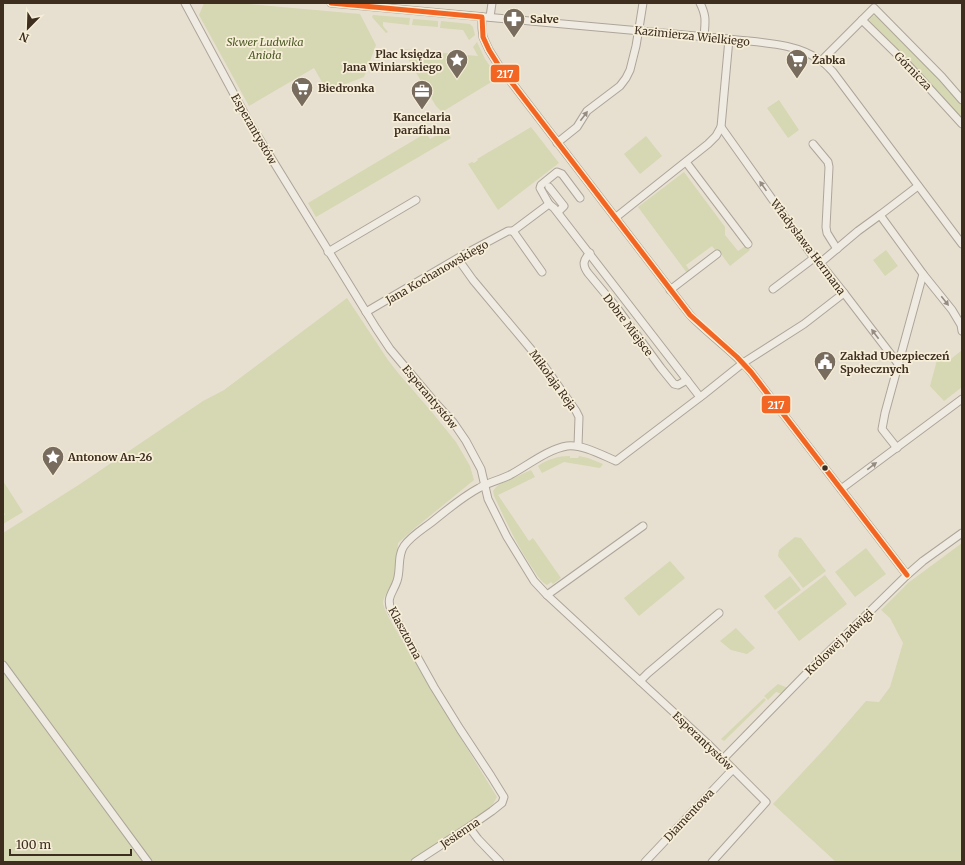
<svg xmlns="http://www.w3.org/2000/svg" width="965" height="865" font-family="Merriweather,serif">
<rect width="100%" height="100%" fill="#e7e0d1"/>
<g fill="#d6d7b3">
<path d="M204 3H237L360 14 376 45 364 77 327 91 314 68 249 106 199 15Z"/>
<path d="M373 15 410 18 409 25 383 22V26L388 32 386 33 372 17Z"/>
<path d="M876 15 921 58 962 103V119L913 66 870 23 869 21C870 18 873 15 876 15Z"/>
<path d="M413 19 438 21V27L412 25Z"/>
<path d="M441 21 470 24 473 27 475 35 469 40 463 30 440 28Z"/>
<path d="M477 42 485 59 497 76 494 78 493 81 442 112 436 106 402 49 478 56 473 47Z"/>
<path d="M779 100 799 130 788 138 767 108Z"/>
<path d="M531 127 559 163 498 210 468 164 472 162 474 163 478 160 477 159Z"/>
<path d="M446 130 451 138 316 217 308 203 426 133 430 139Z"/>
<path d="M646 136 662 156 640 174 624 154Z"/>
<path d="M684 172 725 227V235L738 251 747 245 750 250 730 266 718 250 716 251 712 246 686 265 690 271 687 273 638 207Z"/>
<path d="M886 250 898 266 885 276 873 260Z"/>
<path d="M347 298 388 360 399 374 431 411 456 442 470 466 474 480 415 528 398 543 395 577C392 585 384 595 383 602 383 611 400 636 405 645 435 696 466 747 497 797L490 809 417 857 408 862H3V533L80 484 203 401 224 390Z"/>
<path d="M961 351 962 352V387L944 401 930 386 937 360 947 362Z"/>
<path d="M570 456V458H578L579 456 588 458 603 464 600 468 564 462 542 473 538 466C548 459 558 456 570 456Z"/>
<path d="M531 470 535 477 498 495 529 541 533 538 561 578 553 584 551 582 547 585C541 582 537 575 533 569 517 546 506 521 494 496L493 491 496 487 500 484Z"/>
<path d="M3 481 23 512 3 524V516L5 514 3 512Z"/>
<path d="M795 537 801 538 826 571 803 588 778 556 779 550Z"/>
<path d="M962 543V862H836L773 804 828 745 866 701 879 702 890 687 903 643 890 618 881 610 908 583Z"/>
<path d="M866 548 886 574 855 597 835 572Z"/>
<path d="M670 561 685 578 639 616 624 598Z"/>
<path d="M825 575 847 604 799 641 777 612Z"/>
<path d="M790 576 801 590 775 610 764 596Z"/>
<path d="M736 628 755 648 747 654 731 650 720 641Z"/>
<path d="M778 684 788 688 782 694 776 692 768 700 764 696Z"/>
<path d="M764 698 766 700 724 741 721 739Z"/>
</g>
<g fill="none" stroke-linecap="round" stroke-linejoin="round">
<g stroke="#ada599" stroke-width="9">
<g id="minor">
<path d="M185 3 249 122 376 328 390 349 432 399 453 422 466 441 481 469 488 499 507 537 534 581 547 595 708 744 766 802 712 862"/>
<path d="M331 3 729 39C759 43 796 42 821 61 826 64 829 68 833 72L962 244"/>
<path d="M700 3C707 17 705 22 704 37"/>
<path d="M482 17V28L483 37 489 50 499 66 690 315C709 335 733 351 751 372L907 575"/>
<path d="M490 17 492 3"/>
<path d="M821 61 862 20"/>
<path d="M962 100 942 77 874 8 862 20 909 66 962 124"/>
<path d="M721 127 814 258 820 263 844 293 899 365"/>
<path d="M557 143 577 127 587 111 620 86 626 78 630 70 636 46 640 22 643 3"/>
<path d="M813 144 828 162 829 167 826 227 827 233 837 249"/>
<path d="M686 162 748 244"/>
<path d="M549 187 564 206 558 212"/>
<path d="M549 204 540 188 541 185 557 172 562 174 580 198"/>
<path d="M615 218 708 144 716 136 721 127 729 39"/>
<path d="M328 252 416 200"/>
<path d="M590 253C583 260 582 265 588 273L617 308 661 368 674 384 678 385 687 380"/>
<path d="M458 259 473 280 540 360 576 411 579 417 578 446"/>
<path d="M820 263 858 231 880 215"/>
<path d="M542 272 513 231 549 204 554 208 700 397"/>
<path d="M923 274 952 310 961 325 962 331"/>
<path d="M773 289 814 258"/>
<path d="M670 290 717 254"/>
<path d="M366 312 465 254 508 231H513"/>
<path d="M897 448 882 429 885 413 923 274 880 215 918 186"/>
<path d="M841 489 962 399"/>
<path d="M547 595 643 526"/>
<path d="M3 665 148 862"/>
<path d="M640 681 648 673 719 613"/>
<path d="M723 759 805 675 907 575 923 561 962 533"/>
<path d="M469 827 478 839 500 862"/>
<path d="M415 862 469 827 492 811 502 803 504 797 491 776 460 729 434 687 391 610C386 597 393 593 397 581 401 570 397 556 404 546 411 536 423 529 432 522 447 510 462 497 479 488 489 482 500 480 510 475 527 466 548 449 567 446 582 444 602 455 616 461L703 395 743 363 804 324 844 293"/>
<path d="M645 862 733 769"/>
</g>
</g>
<use href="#minor" stroke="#efebe3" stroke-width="7"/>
<g stroke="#f7eed8" stroke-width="8">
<path id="bus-1" d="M331 3 482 17 483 37 489 50 499 66 690 315 737 357 751 372 907 575"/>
</g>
<use href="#bus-1" stroke="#f26522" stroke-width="5"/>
</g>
<defs><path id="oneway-solid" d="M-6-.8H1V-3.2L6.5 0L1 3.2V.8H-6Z"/></defs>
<g fill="#968c82">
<use href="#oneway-solid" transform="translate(584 116) rotate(-53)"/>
<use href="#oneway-solid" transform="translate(763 186) rotate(-125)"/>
<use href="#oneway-solid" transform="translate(945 301) rotate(52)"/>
<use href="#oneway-solid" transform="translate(875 334) rotate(-127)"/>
<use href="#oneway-solid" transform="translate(872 466) rotate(-37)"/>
</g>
<defs>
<g id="pharmacy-pin" transform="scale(1.15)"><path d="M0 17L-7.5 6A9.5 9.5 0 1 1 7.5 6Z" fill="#786c5e" stroke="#f7eed8"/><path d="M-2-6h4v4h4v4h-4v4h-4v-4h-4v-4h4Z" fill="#fff"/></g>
<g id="sight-pin" transform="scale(1.15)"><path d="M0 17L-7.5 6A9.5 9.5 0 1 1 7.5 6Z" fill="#786c5e" stroke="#f7eed8"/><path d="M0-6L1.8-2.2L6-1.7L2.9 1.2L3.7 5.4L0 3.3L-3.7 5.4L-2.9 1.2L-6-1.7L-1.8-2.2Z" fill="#fff"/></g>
<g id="supermarket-pin" transform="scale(1.15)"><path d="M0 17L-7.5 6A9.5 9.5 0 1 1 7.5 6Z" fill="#786c5e" stroke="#f7eed8"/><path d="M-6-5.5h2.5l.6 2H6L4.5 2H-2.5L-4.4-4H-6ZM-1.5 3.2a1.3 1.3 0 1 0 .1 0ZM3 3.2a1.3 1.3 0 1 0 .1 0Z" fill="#fff"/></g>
<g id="office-pin" transform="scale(1.15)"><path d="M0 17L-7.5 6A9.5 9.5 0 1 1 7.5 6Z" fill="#786c5e" stroke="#f7eed8"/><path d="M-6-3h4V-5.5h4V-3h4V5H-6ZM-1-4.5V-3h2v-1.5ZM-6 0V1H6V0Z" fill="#fff"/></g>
<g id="civic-pin" transform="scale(1.15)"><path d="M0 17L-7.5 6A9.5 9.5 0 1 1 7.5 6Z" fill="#786c5e" stroke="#f7eed8"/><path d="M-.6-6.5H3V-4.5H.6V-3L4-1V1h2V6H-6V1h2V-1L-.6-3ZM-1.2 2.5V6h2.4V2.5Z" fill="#fff"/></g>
</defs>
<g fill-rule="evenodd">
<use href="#pharmacy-pin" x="514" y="19"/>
<use href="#sight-pin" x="457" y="60"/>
<use href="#supermarket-pin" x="797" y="60"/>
<use href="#supermarket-pin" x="302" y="88"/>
<use href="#office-pin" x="422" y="91"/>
<use href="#civic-pin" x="825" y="362"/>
<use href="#sight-pin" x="53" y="457"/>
</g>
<circle fill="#3d2e20" stroke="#f7eed8" stroke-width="1.5" cx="825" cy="468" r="3.5"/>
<g text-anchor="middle" stroke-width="3.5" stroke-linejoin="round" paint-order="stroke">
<g font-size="11" font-weight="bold" fill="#3d2e20" stroke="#f7eed8" text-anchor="start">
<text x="530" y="23">Salve</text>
<text x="442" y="58" text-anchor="end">Plac księdza<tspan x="442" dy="13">Jana Winiarskiego</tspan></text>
<text x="812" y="64">Żabka</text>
<text x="318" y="92">Biedronka</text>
<text x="422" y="121" text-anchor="middle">Kancelaria<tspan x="422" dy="13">parafialna</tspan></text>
<text x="840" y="360">Zakład Ubezpieczeń<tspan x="840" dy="13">Społecznych</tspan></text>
<text x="68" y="461">Antonow An-26</text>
</g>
<g font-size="11" fill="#3d2e20" stroke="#f7eed8">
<text transform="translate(692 36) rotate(6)" y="4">Kazimierza Wielkiego</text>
<text transform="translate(913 71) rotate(46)" y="4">Górnicza</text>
<text transform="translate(254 129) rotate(60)" y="4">Esperantystów</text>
<text transform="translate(808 247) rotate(53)" y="4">Władysława Hermana</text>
<text transform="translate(437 272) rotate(-30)" y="4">Jana Kochanowskiego</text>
<text transform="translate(628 325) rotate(53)" y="4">Dobre Miejsce</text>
<text transform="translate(553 380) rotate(54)" y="4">Mikołaja Reja</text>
<text transform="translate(430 397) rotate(50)" y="4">Esperantystów</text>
<text transform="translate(405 633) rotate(62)" y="4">Klasztorna</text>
<text transform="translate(839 642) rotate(-44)" y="4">Królowej Jadwigi</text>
<text transform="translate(703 741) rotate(44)" y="4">Esperantystów</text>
<text transform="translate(689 815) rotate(-47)" y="4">Diamentowa</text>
<text transform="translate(460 833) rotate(-34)" y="4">Jesienna</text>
</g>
<g font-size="11" font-style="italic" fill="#4d5a26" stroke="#f7eed8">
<text x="265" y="46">Skwer Ludwika<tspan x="265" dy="13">Anioła</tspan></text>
</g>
</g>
<g stroke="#f7eed8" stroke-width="1.5">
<rect x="490" y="64" width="30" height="19" rx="4" fill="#f26522"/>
<rect x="761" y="395" width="30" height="19" rx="4" fill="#f26522"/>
</g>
<g font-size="11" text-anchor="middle" font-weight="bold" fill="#fff">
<text x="505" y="78">217</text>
<text x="776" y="409">217</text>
</g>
<rect width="965" height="865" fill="none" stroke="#3d2e20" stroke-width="8"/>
<g transform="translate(28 28) rotate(203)" stroke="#f7eed8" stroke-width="3" paint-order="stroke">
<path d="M0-3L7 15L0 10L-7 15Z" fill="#3d2e20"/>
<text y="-6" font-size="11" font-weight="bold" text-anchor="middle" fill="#3d2e20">N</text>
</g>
<path d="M10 849v6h121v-6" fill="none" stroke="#3d2e20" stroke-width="2"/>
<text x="16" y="849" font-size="12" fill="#3d2e20" stroke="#f7eed8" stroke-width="3" paint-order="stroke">100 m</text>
</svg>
